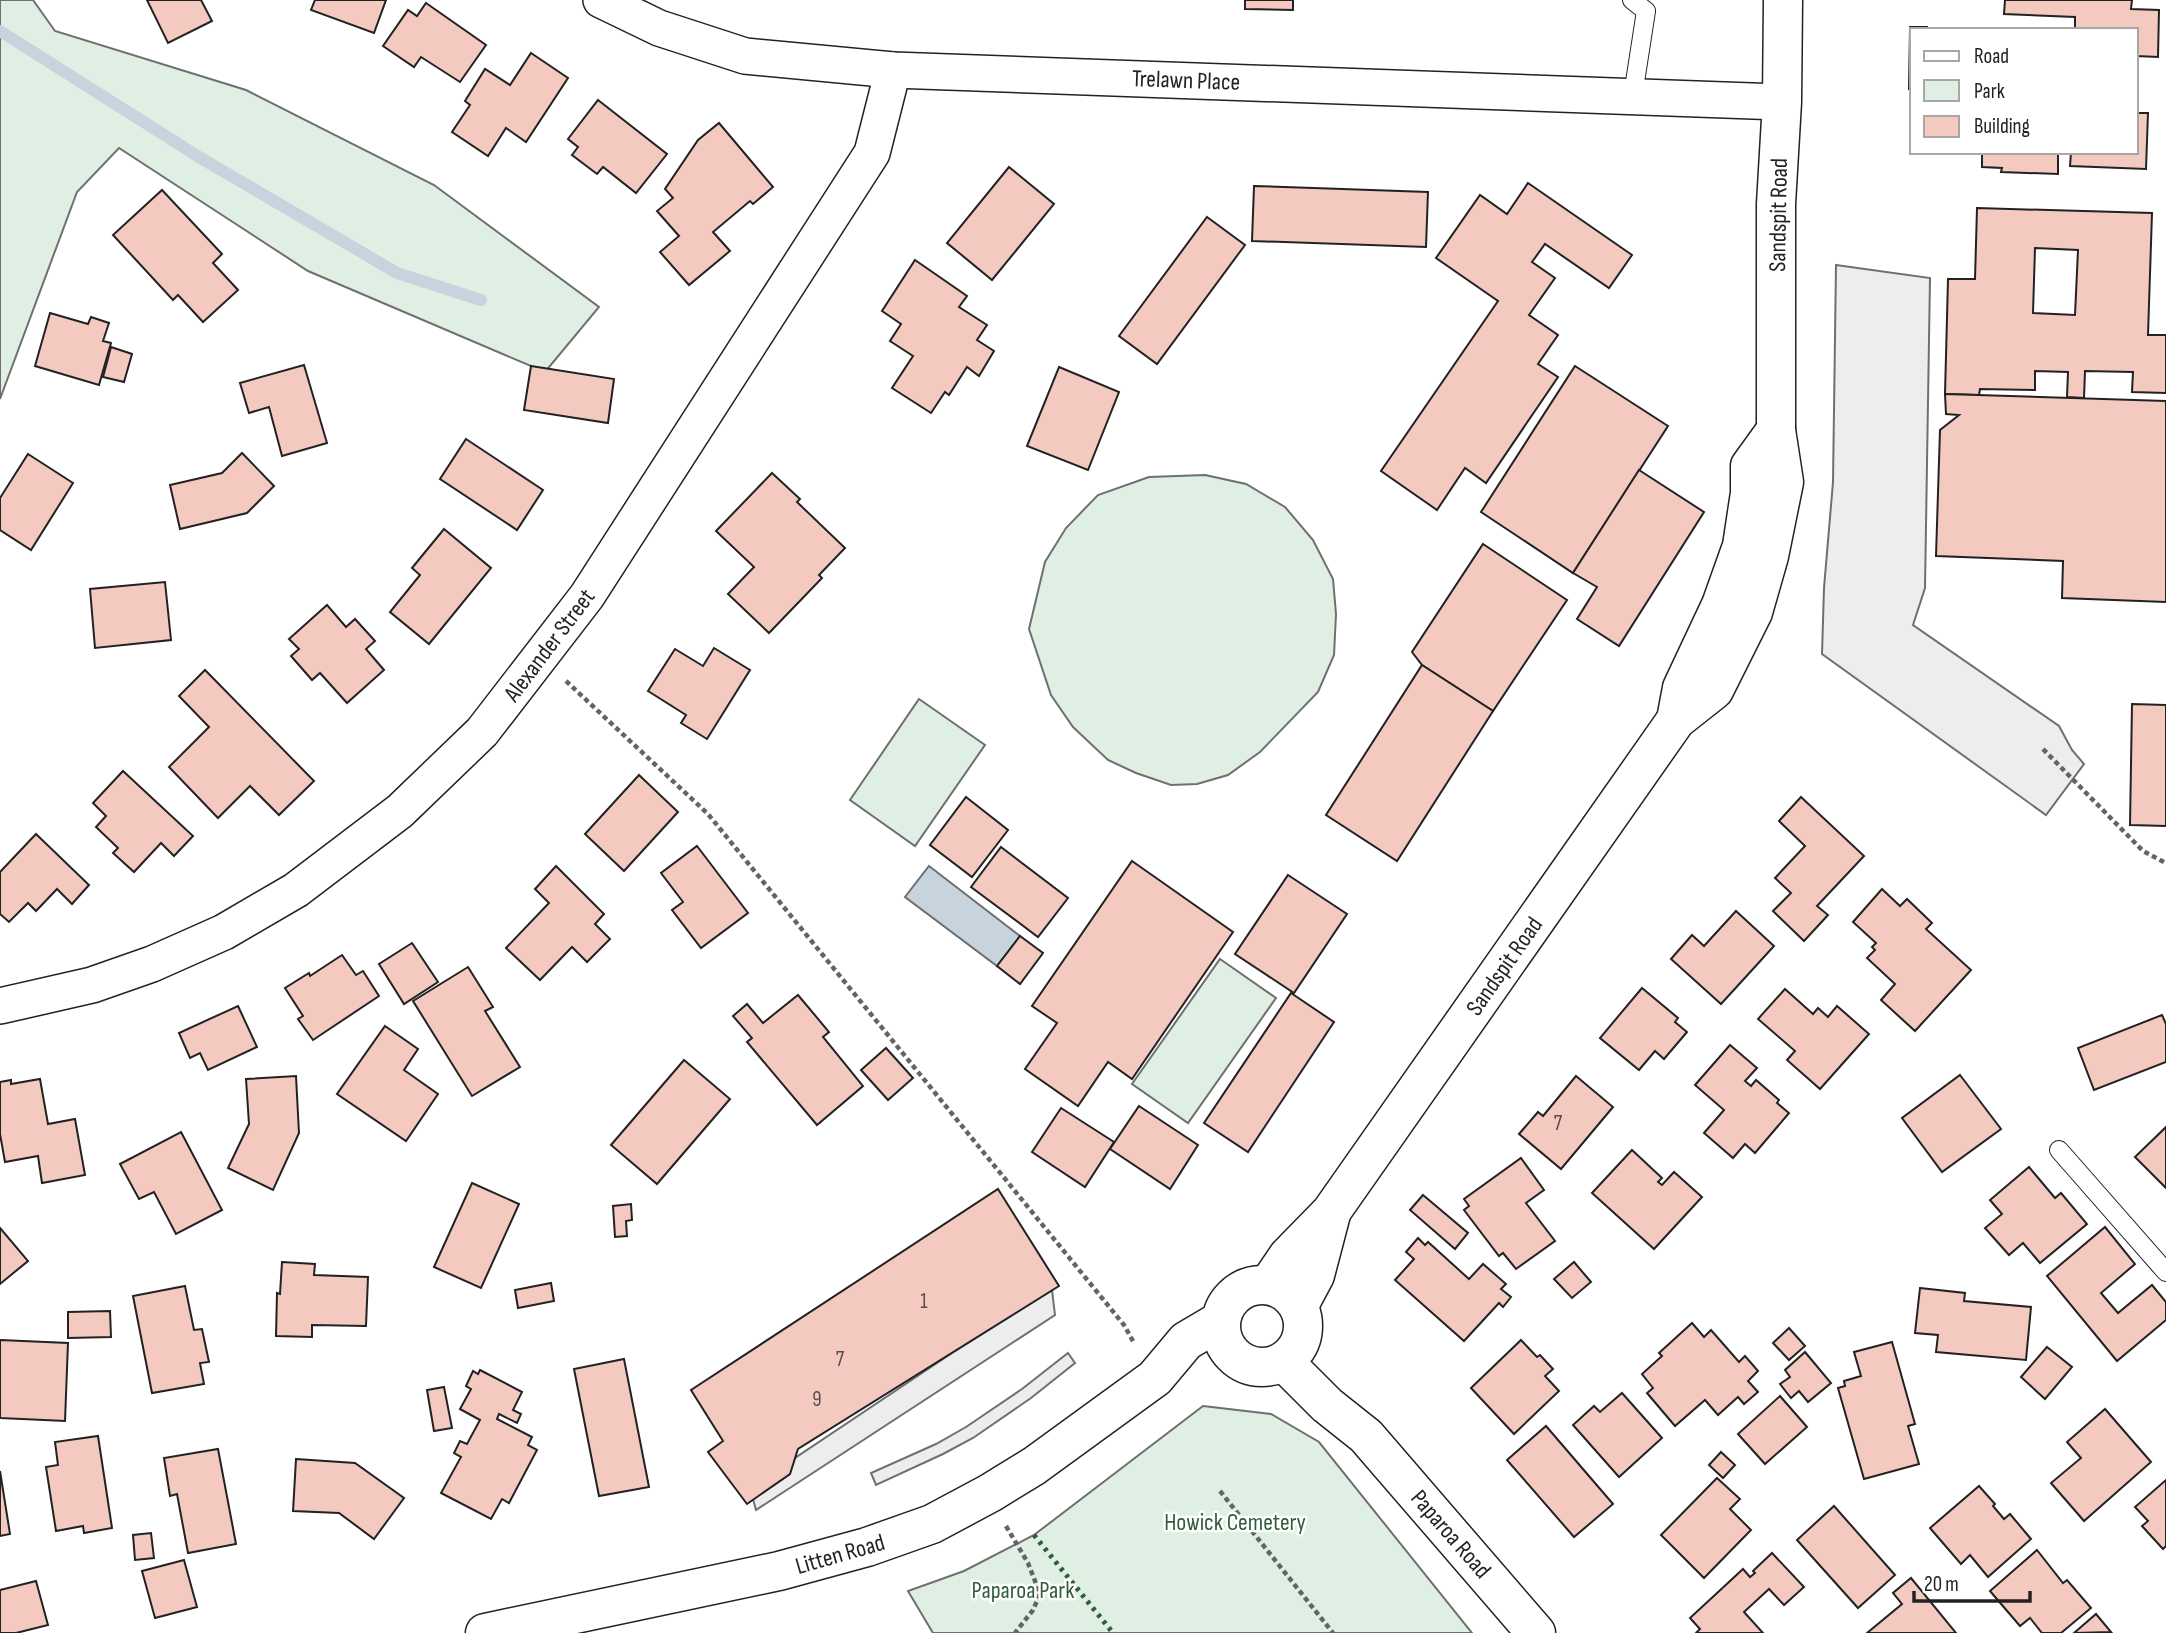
<svg xmlns="http://www.w3.org/2000/svg" width="2166" height="1633" font-family="'Sofia Sans Condensed',sans-serif">
<rect width="100%" height="100%" fill="#fff"/>
<g fill="#e0efe3" stroke="#6f6f6f" stroke-width="2">
<path d="M0 0H33L55 31 246 90 434 185 599 307 545 372 308 271 119 148 77 192 0 399Z"/>
<path d="M1205 475 1246 484 1285 507 1313 540 1333 579 1336 614 1334 655 1318 692 1260 752 1228 775 1197 784 1171 785 1136 773 1108 760 1073 727 1051 695 1029 629 1045 562 1066 528 1098 495 1149 477Z"/>
<path d="M919 699 985 745 915 846 850 800Z"/>
<path d="M1220 959 1276 998 1188 1123 1132 1084Z"/>
<path d="M1203 1406 1271 1414 1319 1442 1472 1633H933L908 1591 964 1571 1034 1535Z"/>
</g>
<g fill="#ededed" stroke="#6f6f6f" stroke-width="2">
<path d="M1836 265 1930 278 1925 588 1913 625 2059 726 2072 750 2084 764 2046 815 1822 654 1824 588 1833 482Z"/>
<path d="M1052 1290 1055 1315 756 1510 750 1488 952 1353Z"/>
<path d="M1068 1353 1075 1363 1031 1398 973 1438 943 1454 876 1485 871 1473 936 1444 966 1427 1022 1389Z"/>
</g>
<path fill="#c7d3dd" stroke="#6f6f6f" stroke-width="2" d="M929 866 1020 936 997 966 905 897Z"/>
<g fill="none" stroke-linecap="round" stroke-linejoin="round">
<path stroke="#c7d3dd" stroke-width="12" d="M0 31 199 157 397 273 481 300"/>
</g>
<g fill="#f3c9c0" stroke="#222" stroke-width="2" fill-rule="evenodd">
<path d="M147 0H201L212 21 168 43Z"/>
<path d="M315 0H386L374 33 311 10Z"/>
<path d="M1245 0H1293V10L1245 9Z"/>
<path d="M2005 0H2132L2131 9 2159 10 2158 57 2136 56V30H2075V17L2004 14Z"/>
<path d="M426 3 486 45 460 82 421 57 414 67 383 46 408 10 417 16Z"/>
<path d="M1910 27H1927V30H1912V89H1909Z"/>
<path d="M531 53 568 78 526 142 506 128 488 156 452 132 470 105 465 101 485 69 510 85Z"/>
<path d="M598 100 667 154 636 193 603 167 597 174 572 155 578 147 568 139Z"/>
<path d="M2136 113H2148L2146 169 2070 166 2071 152H2136Z"/>
<path d="M719 123 773 187 753 204 750 201 713 232 730 251 689 285 660 252 679 236 657 211 673 198 665 189 698 140Z"/>
<path d="M1982 152H2058V174L2001 172 2002 168 1982 167Z"/>
<path d="M1009 167 1054 204 992 280 947 243Z"/>
<path d="M1528 183 1632 255 1609 288 1545 244 1532 262 1555 278 1529 315 1558 335 1538 364 1558 377 1486 483 1465 468 1437 510 1381 471 1498 301 1436 258 1480 195 1507 214Z"/>
<path d="M1254 186 1428 192 1426 247 1252 241Z"/>
<path d="M162 190 222 254 213 263 238 290 203 322 178 295 173 300 113 235Z"/>
<path d="M1977 208 2152 213 2148 335H2166V393L2132 392 2133 372 2085 371 2084 398 2067 397 2068 372 2035 371V390L1980 389 1979 395 1945 394 1948 279H1975ZM2035 248 2078 250 2075 315 2033 313Z"/>
<path d="M1207 217 1245 245 1157 364 1119 336Z"/>
<path d="M915 260 967 296 959 307 987 325 977 340 994 351 979 376 967 367 949 395 945 392 931 413 892 388 913 356 890 341 901 324 882 311Z"/>
<path d="M50 313 88 324 91 317 109 323 103 341 111 343 99 385 35 366Z"/>
<path d="M111 347 132 354 124 382 103 377Z"/>
<path d="M304 365 327 443 282 456 269 407 249 413 240 383Z"/>
<path d="M531 366 614 379 608 423 524 410Z"/>
<path d="M1575 366 1668 426 1573 573 1481 512Z"/>
<path d="M1059 367 1119 392 1088 470 1027 446Z"/>
<path d="M1945 394 2166 401V602L2062 598 2063 561 1936 556 1940 430 1959 415 1946 414Z"/>
<path d="M466 439 543 490 517 530 440 479Z"/>
<path d="M242 453 274 486 247 513 180 529 170 485 222 473Z"/>
<path d="M28 454 73 483 31 550 0 530V498Z"/>
<path d="M1639 470 1704 512 1619 646 1577 619 1597 587 1573 573Z"/>
<path d="M772 473 800 499 797 502 845 548 819 575 822 578 769 633 728 594 754 567 716 531Z"/>
<path d="M444 529 491 568 429 644 390 612 420 575 412 568Z"/>
<path d="M1483 544 1567 600 1493 711 1422 665 1412 652Z"/>
<path d="M165 582 171 640 95 648 90 589Z"/>
<path d="M327 605 346 627 355 619 375 641 366 649 384 670 347 703 320 673 312 680 291 656 299 649 289 639Z"/>
<path d="M714 648 750 670 707 739 681 723 686 715 648 691 675 649 703 666Z"/>
<path d="M1422 665 1493 711 1397 861 1326 815Z"/>
<path d="M205 670 314 781 279 815 250 786 218 818 169 767 209 727 179 696Z"/>
<path d="M2132 704 2166 705V826L2130 825Z"/>
<path d="M123 771 193 836 174 856 161 843 134 872 113 853 118 848 96 827 106 816 93 803Z"/>
<path d="M639 775 678 812 624 871 585 834Z"/>
<path d="M966 797 1008 830 972 877 930 845Z"/>
<path d="M1801 797 1864 856 1817 906 1828 915 1804 941 1773 911 1791 893 1775 878 1805 846 1779 821Z"/>
<path d="M36 834 89 885 72 904 57 889 36 911 28 903 9 922 0 914V872Z"/>
<path d="M697 846 748 913 701 948 672 910 683 902 661 873Z"/>
<path d="M1001 847 1068 898 1038 937 971 887Z"/>
<path d="M1132 861 1233 932 1132 1079 1108 1062 1078 1106 1025 1069 1057 1023 1032 1006Z"/>
<path d="M556 866 604 914 595 924 610 939 587 962 572 947 540 980 506 948 549 903 535 889Z"/>
<path d="M1288 875 1347 914 1294 993 1235 954Z"/>
<path d="M1882 889 1900 906 1907 899 1932 923 1926 929 1971 970 1915 1031 1881 1000 1895 984 1867 958 1875 950 1872 947 1876 943 1853 922Z"/>
<path d="M1736 911 1774 946 1721 1004 1671 959 1692 935 1704 946Z"/>
<path d="M1020 936 1043 953 1020 984 997 966Z"/>
<path d="M412 943 438 982 404 1004 379 964Z"/>
<path d="M342 955 356 975 363 971 379 996 313 1040 298 1019 303 1016 285 988 309 973 310 976Z"/>
<path d="M468 967 493 1007 485 1011 520 1067 472 1096 413 1001Z"/>
<path d="M1642 988 1678 1018 1675 1022 1687 1032 1664 1059 1655 1051 1639 1070 1600 1038Z"/>
<path d="M1785 989 1813 1014 1818 1008 1828 1017 1837 1006 1869 1034 1820 1089 1787 1060 1795 1051 1758 1019Z"/>
<path d="M1291 993 1334 1022 1248 1152 1204 1123Z"/>
<path d="M798 995 829 1032 823 1037 863 1086 817 1125 747 1042 752 1038 733 1016 747 1004 763 1023Z"/>
<path d="M238 1006 257 1047 208 1070 200 1053 190 1058 179 1033Z"/>
<path d="M2162 1015 2166 1024V1062L2094 1090 2078 1048Z"/>
<path d="M385 1026 418 1049 404 1070 438 1094 406 1141 337 1094Z"/>
<path d="M1730 1045 1757 1068 1745 1081 1751 1086 1756 1080 1779 1100 1777 1103 1789 1113 1755 1153 1745 1144 1733 1158 1704 1133 1724 1110 1695 1085Z"/>
<path d="M886 1048 913 1078 888 1100 861 1070Z"/>
<path d="M684 1060 730 1099 657 1184 611 1145Z"/>
<path d="M1960 1075 2001 1129 1942 1172 1902 1118Z"/>
<path d="M296 1076 299 1133 273 1190 228 1168 249 1124 246 1079Z"/>
<path d="M1576 1076 1613 1107 1561 1169 1519 1134 1538 1112 1543 1116Z"/>
<path d="M40 1079 48 1124 75 1119 85 1175 42 1183 38 1156 5 1162 0 1134V1082L11 1080V1084Z"/>
<path d="M1139 1106 1198 1145 1170 1189 1110 1149Z"/>
<path d="M1061 1108 1114 1142 1085 1187 1032 1152Z"/>
<path d="M2166 1127V1188L2135 1157Z"/>
<path d="M181 1132 222 1210 176 1234 154 1192 139 1199 120 1164Z"/>
<path d="M1632 1150 1662 1178 1658 1182 1662 1185 1674 1172 1702 1197 1654 1249 1592 1193Z"/>
<path d="M1521 1158 1544 1190 1526 1203 1555 1241 1516 1269 1503 1253 1499 1256 1464 1210 1469 1206 1464 1199Z"/>
<path d="M2029 1167 2055 1198 2061 1193 2087 1224 2040 1263 2023 1243 2009 1255 1985 1228 2002 1214 1990 1200Z"/>
<path d="M472 1183 519 1204 481 1288 434 1267Z"/>
<path d="M998 1189 1059 1286 798 1449 790 1474 747 1504 708 1452 723 1441 691 1390Z"/>
<path d="M1423 1195 1468 1233 1455 1249 1410 1210Z"/>
<path d="M631 1204 632 1220 626 1221 627 1236 615 1237 613 1206Z"/>
<path d="M2105 1227 2135 1264 2101 1293 2118 1313 2152 1285 2166 1302V1320L2117 1361 2047 1276Z"/>
<path d="M0 1228 28 1261 0 1284Z"/>
<path d="M1418 1238 1425 1245 1428 1242 1469 1279 1483 1264 1506 1284 1501 1289 1511 1297 1503 1307 1499 1303 1464 1341 1395 1280 1414 1259 1406 1252Z"/>
<path d="M282 1262 315 1264 314 1275 368 1277 366 1326 312 1325V1337L276 1336 277 1293 280 1294Z"/>
<path d="M1574 1262 1591 1282 1572 1298 1554 1279Z"/>
<path d="M551 1283 554 1301 518 1308 515 1290Z"/>
<path d="M185 1286 194 1330 202 1329 209 1362 200 1363 204 1384 152 1393 133 1296Z"/>
<path d="M1920 1288 1965 1293 1964 1301 2031 1307 2026 1360 1936 1352 1938 1335 1915 1333Z"/>
<path d="M110 1311 111 1337 68 1338V1312Z"/>
<path d="M1692 1323 1704 1337 1711 1330 1739 1362 1745 1356 1758 1371 1748 1381 1758 1392 1744 1404 1738 1397 1718 1415 1705 1400 1675 1426 1647 1393 1653 1388 1642 1374 1662 1356 1659 1353Z"/>
<path d="M1789 1328 1805 1346 1789 1360 1773 1343Z"/>
<path d="M0 1340 68 1343 65 1421 0 1418Z"/>
<path d="M1521 1340 1537 1357 1540 1355 1553 1369 1545 1376 1559 1391 1514 1434 1471 1388Z"/>
<path d="M1892 1342 1915 1424 1908 1426 1919 1464 1864 1479 1838 1388 1845 1386 1844 1381 1861 1376 1854 1352Z"/>
<path d="M2047 1347 2072 1367 2045 1399 2021 1377Z"/>
<path d="M1805 1352 1831 1383 1808 1402 1799 1391 1791 1398 1780 1384 1790 1377 1785 1370Z"/>
<path d="M624 1359 649 1487 599 1496 574 1369Z"/>
<path d="M480 1370 522 1392 513 1410 521 1414 517 1423 499 1414 497 1419 532 1437 528 1445 537 1450 509 1503 502 1499 491 1519 441 1493 461 1457 454 1453 460 1441 467 1444 480 1420 460 1409 471 1389 466 1386 473 1371 478 1374Z"/>
<path d="M444 1387 452 1428 434 1431 427 1390Z"/>
<path d="M1622 1393 1662 1438 1619 1477 1573 1425 1594 1406 1600 1412Z"/>
<path d="M1780 1396 1807 1427 1765 1464 1738 1434Z"/>
<path d="M2105 1409 2151 1462 2084 1521 2051 1483 2081 1458 2067 1442Z"/>
<path d="M1546 1426 1613 1504 1574 1537 1507 1460Z"/>
<path d="M98 1436 112 1528 84 1533 83 1526 56 1531 46 1467 58 1465 55 1442Z"/>
<path d="M218 1449 236 1544 188 1553 177 1494 170 1496 164 1458Z"/>
<path d="M1721 1452 1735 1465 1723 1478 1709 1465Z"/>
<path d="M296 1459 355 1463 404 1498 374 1539 339 1513 293 1511Z"/>
<path d="M0 1471 10 1534 0 1536Z"/>
<path d="M1717 1478 1740 1499 1730 1509 1751 1530 1704 1578 1661 1535Z"/>
<path d="M2166 1480V1546L2163 1549 2142 1526 2148 1521 2135 1507Z"/>
<path d="M1979 1486 1995 1504 1993 1506 2004 1519 2010 1514 2031 1539 1988 1577 1970 1555 1961 1564 1930 1528Z"/>
<path d="M1834 1506 1895 1575 1858 1608 1797 1540Z"/>
<path d="M151 1533 154 1558 135 1560 133 1535Z"/>
<path d="M2037 1550 2063 1583 2067 1580 2091 1608 2061 1633H2042L2030 1618 2020 1626 1990 1591Z"/>
<path d="M1772 1553 1804 1587 1784 1605 1769 1589 1744 1612 1763 1633H1696L1700 1629 1690 1618 1743 1569 1750 1577 1755 1573 1753 1571Z"/>
<path d="M184 1560 197 1607 155 1618 142 1571Z"/>
<path d="M1911 1578 1956 1633H1867L1902 1604 1893 1593Z"/>
<path d="M36 1581 48 1625 16 1633H0V1590Z"/>
<path d="M2096 1614 2111 1632 2074 1633Z"/>
</g>
<g fill="none" stroke-linecap="round" stroke-linejoin="round">
<g stroke="#222" stroke-width="20">
<g id="lane">
<path d="M1632 0 1646 11 1633 95"/>
<path d="M2059 1150 2166 1272"/>
</g>
</g>
<g stroke="#222" stroke-width="38">
<g id="street">
<path d="M601 0 659 28 745 56 893 70 1782 102"/>
<path d="M0 1006 92 985 152 964 224 932 296 890 400 811 482 732 587 596 872 153 893 70"/>
</g>
</g>
<g stroke="#222" stroke-width="41">
<g id="secondary">
<path d="M1676 720 1682 688 1721 605 1742 546 1750 493V466L1776 430"/>
<path d="M1269 1284 1288 1256 1331 1212 1676 720 1714 690 1753 612 1769 556 1784 482 1776 430V204L1782 102 1783 0"/>
<circle cx="1262" cy="1326" r="41"/>
<path d="M1299 1305 1315 1275 1331 1214"/>
<path d="M1284 1362 1327 1405 1366 1436 1536 1633"/>
<path d="M485 1633 779 1571 867 1547 932 1524 990 1493 1034 1466 1155 1378 1186 1341 1220 1321"/>
</g>
</g>
<g stroke="#646464" stroke-width="4.5" stroke-dasharray="5 3.5" stroke-linecap="butt">
<path d="M566 681 708 814 1124 1325 1134 1343"/>
<path d="M2043 749 2143 851 2166 863"/>
<path d="M1220 1491 1333 1633"/>
<path d="M1006 1526 1028 1563 1040 1594 1033 1610 1015 1633"/>
</g>
<use href="#lane" stroke="#fff" stroke-width="18"/>
<use href="#street" stroke="#fff" stroke-width="35"/>
<use href="#secondary" stroke="#fff" stroke-width="38"/>
<path stroke="#2f5e38" stroke-width="5" stroke-dasharray="3.5 5" stroke-linecap="butt" d="M1034 1535 1113 1633"/>
</g>
<g text-anchor="middle" stroke-width="5" stroke-linejoin="round" paint-order="stroke">
<g font-size="21" fill="#564c4a">
<text x="1558" y="1130">7</text>
<text x="924" y="1308">1</text>
<text x="840" y="1366">7</text>
<text x="817" y="1406">9</text>
</g>
<g font-size="24" fill="#222" stroke="#fff">
<text transform="translate(1186 80) rotate(2)" y="8">Trelawn Place</text>
<text transform="translate(1778 215) rotate(-89)" y="8">Sandspit Road</text>
<text transform="translate(549 645) rotate(-53)" y="8">Alexander Street</text>
<text transform="translate(1504 966) rotate(-55)" y="8">Sandspit Road</text>
<text transform="translate(1451 1534) rotate(49)" y="8">Paparoa Road</text>
<text transform="translate(840 1554) rotate(-16)" y="8">Litten Road</text>
</g>
<g font-size="24" fill="#2f5e38" stroke="#fff">
<text x="1235" y="1530">Howick Cemetery</text>
<text x="1023" y="1598">Paparoa Park</text>
</g>
</g>
<rect x="1910" y="28" width="228" height="126" fill="#ffffff" stroke="#a7a7a7" stroke-width="2"/>
<rect x="1924" y="51" width="35" height="10" fill="#ffffff" stroke="#a7a7a7" stroke-width="2"/>
<text x="1974" y="63" font-size="21" fill="#222222">Road</text>
<rect x="1924" y="80" width="35" height="21" fill="#e0efe3" stroke="#a7a7a7" stroke-width="2"/>
<text x="1974" y="98" font-size="21" fill="#222222">Park</text>
<rect x="1924" y="116" width="35" height="21" fill="#f3c9c0" stroke="#a7a7a7" stroke-width="2"/>
<text x="1974" y="133" font-size="21" fill="#222222">Building</text>
<path d="M1914 1591v10h116v-10" fill="none" stroke="#222222" stroke-width="3.5"/>
<text x="1924" y="1591" font-size="21" fill="#222222" stroke="#ffffff" stroke-width="5" paint-order="stroke">20 m</text>
</svg>
